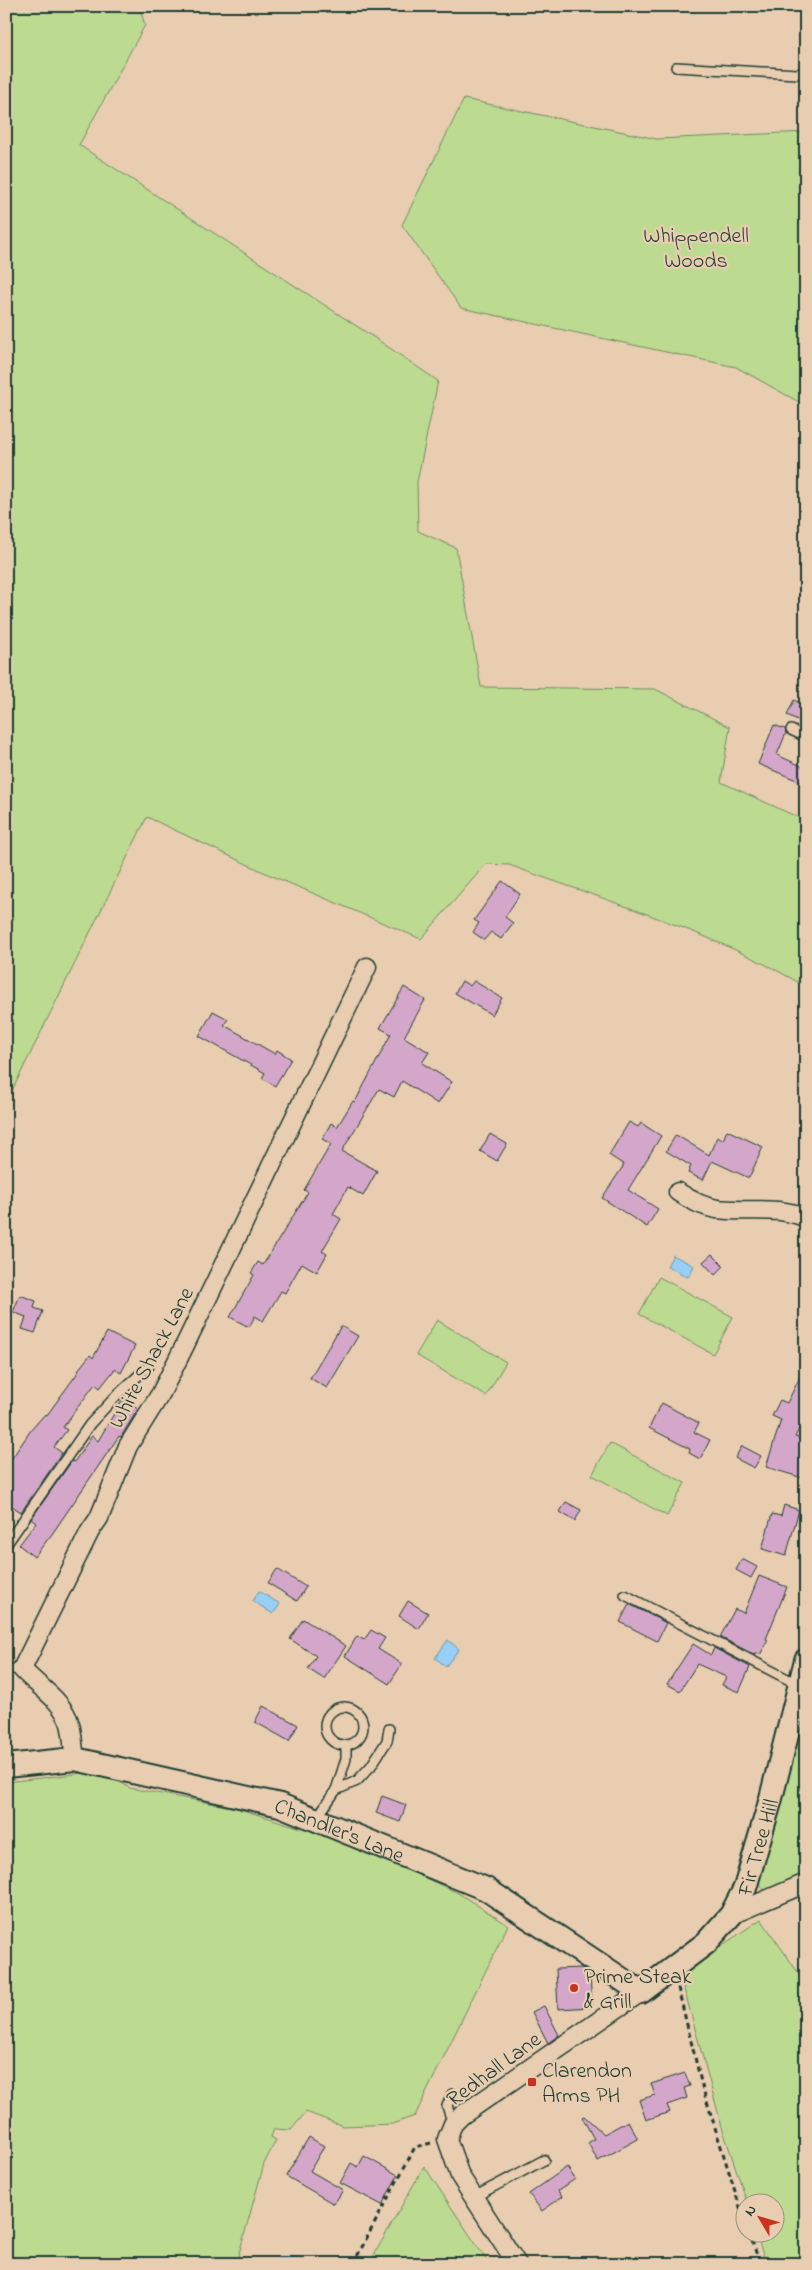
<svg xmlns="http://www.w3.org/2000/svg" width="812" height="2270" font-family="'Indie Flower',sans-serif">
<rect width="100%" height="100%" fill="#e9cdb0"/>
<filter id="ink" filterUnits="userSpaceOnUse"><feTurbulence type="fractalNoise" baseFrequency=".02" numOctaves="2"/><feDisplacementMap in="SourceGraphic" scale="10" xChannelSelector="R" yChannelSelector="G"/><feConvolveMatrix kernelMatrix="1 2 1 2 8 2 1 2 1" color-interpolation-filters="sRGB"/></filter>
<g filter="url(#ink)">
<g fill="#bdda91" stroke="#6e8c62">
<path d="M6 6H139L145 25 79 145 375 338 438 381 417 482 418 531 456 548 481 687 655 689 730 727 721 782 806 821V987C717 933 607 901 509 865L486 864 421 939 270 875 147 817 6 1103Z"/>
<path d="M464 99 657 139 806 132V406L736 367 461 308 402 225Z"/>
<path d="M659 1277 733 1317 713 1354 639 1314Z"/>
<path d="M437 1320 506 1362 486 1396 416 1355Z"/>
<path d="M610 1443 685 1483 667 1516 592 1475Z"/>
<path d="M806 1690V1874L765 1891 755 1878Z"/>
<path d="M98 1769 130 1788 236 1808 347 1842 458 1893 508 1925 415 2116 392 2124 343 2126 306 2112 291 2130 274 2129 271 2137 276 2140 264 2164 236 2264H6V1782L83 1773Z"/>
<path d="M761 1919 806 1984V2264H766L756 2233 774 2232V2202H747L722 2127 680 1974Z"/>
<path d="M424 2166 489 2264H369Z"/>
</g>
<g fill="#97cff6" stroke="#6795a8">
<path d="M673 1255 694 1266 688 1277 667 1266Z"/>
<path d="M259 1591 280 1604 273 1614 253 1601Z"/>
<path d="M448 1640 459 1649 446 1666 435 1658Z"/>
<path d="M292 2256 311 2264H269L281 2258Z"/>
</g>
<g fill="#d4a7ca" stroke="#1f3d34">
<path d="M794 700 806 706V724L787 715Z"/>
<path d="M774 725 785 729 786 733 777 755 806 768V784L758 764Z"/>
<path d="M502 881 520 894 505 917 513 923 501 939 491 932 484 940 473 932 479 923 474 920Z"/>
<path d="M462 981 470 986 474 981 502 998 492 1015 455 993Z"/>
<path d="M404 987 425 1000 404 1037 429 1052 422 1063 452 1082 438 1104 402 1081 394 1097 379 1089 342 1151 377 1171 363 1196 348 1187 333 1214 341 1219 322 1251 327 1254 317 1272 302 1263 285 1293 281 1291 263 1321 255 1316 249 1327 230 1317 254 1275 251 1273 258 1262 263 1265 308 1192 304 1190 331 1144 322 1139 331 1123 337 1127 353 1101 355 1102 391 1034 380 1028Z"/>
<path d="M213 1011 228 1019 224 1025 275 1054 277 1050 291 1059 275 1086 262 1078 265 1073 199 1036Z"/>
<path d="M629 1122 638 1127 641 1123 661 1136 628 1190 658 1209 647 1227 602 1198 624 1165 609 1155Z"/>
<path d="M727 1130 763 1147 749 1178 712 1161 703 1180 688 1173 691 1166 666 1151 676 1135 709 1155 717 1137 723 1140Z"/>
<path d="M490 1134 507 1144 497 1161 480 1151Z"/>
<path d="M712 1254 724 1266 715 1275 703 1262Z"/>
<path d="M20 1295 36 1301 34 1308 43 1311 35 1333 22 1329 26 1317 13 1312Z"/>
<path d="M341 1326 358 1336 327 1388 310 1378Z"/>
<path d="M107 1332 135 1346 121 1373 115 1369 100 1388 95 1384 63 1427 67 1430 54 1447 62 1453 21 1512 6 1502V1467L31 1430 45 1414 47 1415 79 1371 78 1370 90 1355 93 1358Z"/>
<path d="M806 1365V1416L795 1437 806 1440V1479L766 1467 781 1420 772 1416 780 1400 787 1403Z"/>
<path d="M122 1400 138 1409 121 1437 119 1436 52 1534 34 1557 19 1545 36 1523 31 1519 72 1461 74 1462 92 1436 98 1441Z"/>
<path d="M662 1403 699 1423 694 1432 710 1440 700 1459 689 1453 690 1449 649 1428Z"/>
<path d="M742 1446 761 1456 754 1468 735 1458Z"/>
<path d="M566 1502 581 1510 575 1521 560 1512Z"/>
<path d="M784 1505 799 1510 786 1556 762 1549 772 1514 781 1516Z"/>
<path d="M742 1559 757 1567 751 1578 736 1570Z"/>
<path d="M277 1569 306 1587 297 1601 268 1583Z"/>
<path d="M759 1576 787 1587 766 1639 768 1640 760 1655 756 1652 755 1655 720 1637 735 1609 744 1613Z"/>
<path d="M408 1601 428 1613 419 1629 399 1616Z"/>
<path d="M629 1604 666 1623 657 1641 620 1622Z"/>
<path d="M303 1619 346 1646 324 1679 308 1669 316 1656 290 1639Z"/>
<path d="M371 1630 385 1638 378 1649 402 1664 389 1684 345 1656 357 1636 364 1640Z"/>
<path d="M693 1644 711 1655 714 1648 750 1667 739 1692 722 1685 726 1677 697 1664 680 1691 667 1684Z"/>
<path d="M263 1706 298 1725 289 1741 255 1722Z"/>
<path d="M382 1796 406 1805 400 1822 376 1813Z"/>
<path d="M581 1968 590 1974 592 2007 558 2009 556 1969Z"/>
<path d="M544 2006 559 2035 548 2043 532 2012Z"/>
<path d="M685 2073 690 2086 684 2088 687 2098 667 2105 670 2112 646 2120 639 2100 655 2095 651 2084Z"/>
<path d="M584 2116 604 2134 628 2121 638 2139 598 2161 588 2143 594 2139 582 2117Z"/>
<path d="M309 2137 324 2146 310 2171 343 2190 334 2204 286 2176Z"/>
<path d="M364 2156 398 2175 382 2205 340 2183 351 2163 358 2167Z"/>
<path d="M567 2167 575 2179 558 2191 562 2197 542 2211 529 2194Z"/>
</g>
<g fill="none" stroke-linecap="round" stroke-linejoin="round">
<g stroke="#1f3d34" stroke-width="12">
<g id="service">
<path d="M676 67 797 74 806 72"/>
<path d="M791 730 806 737"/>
<path d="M6 1545 90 1424 118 1394 149 1366"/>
<path d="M625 1595 799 1685"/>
<path d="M6 1669H22"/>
<circle cx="344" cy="1726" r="19"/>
<path d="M336 1790 346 1759V1746"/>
<path d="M316 1819 336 1790 357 1781 371 1766 387 1741 389 1729"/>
<path d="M452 2094 447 2106 453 2124"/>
<path d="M474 2197 544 2160"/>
</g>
</g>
<g stroke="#1f3d34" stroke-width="21">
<g id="minor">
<path d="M678 1192C690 1200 703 1207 717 1209 747 1213 777 1205 806 1218"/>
<path d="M75 1759C73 1748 73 1735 70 1724 62 1699 38 1687 22 1669L90 1531 99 1518 128 1446 161 1393 183 1349 367 967"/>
<path d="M731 1915 806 1883"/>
<path d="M517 2264 460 2176 447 2139 453 2124 462 2115 641 1992"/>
</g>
</g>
<g stroke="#1f3d34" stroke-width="26">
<g id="tertiary">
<path id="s1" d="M6 1766 75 1759 280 1805 486 1889 641 1992 706 1943 731 1915 745 1888 770 1802 806 1660"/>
</g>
</g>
<g stroke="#1f3d34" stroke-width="3" stroke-dasharray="5 4" stroke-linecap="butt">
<path d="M678 1988 702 2086 744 2220"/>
<path d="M749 2232 760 2264"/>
<path d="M353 2264 415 2147 431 2143"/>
</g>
<use href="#service" stroke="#e9cdb0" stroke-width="9"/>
<use href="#minor" stroke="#e9cdb0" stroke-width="18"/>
<use href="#tertiary" stroke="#e9cdb0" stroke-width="22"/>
</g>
</g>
<g fill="#c8321e" stroke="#e9cdb0" stroke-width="2">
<circle cx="574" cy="1988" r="5"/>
<rect x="527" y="2077" width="10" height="10" rx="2.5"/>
</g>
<g text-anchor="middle" stroke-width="4.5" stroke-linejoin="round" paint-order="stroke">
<g font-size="22" fill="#274539" stroke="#e9cdb0">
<text x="696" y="242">Whippendell<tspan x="696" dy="25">Woods</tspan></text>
</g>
<g font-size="22" fill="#1f3d34" stroke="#e9cdb0">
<text transform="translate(150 1357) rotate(-62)" y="8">White Shack Lane</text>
<text dy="8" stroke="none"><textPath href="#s1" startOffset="344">Chandler's Lane</textPath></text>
<text dy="8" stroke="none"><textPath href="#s1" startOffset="880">Fir Tree Hill</textPath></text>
<text transform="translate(493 2068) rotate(-36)" y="8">Redhall Lane</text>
</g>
<g font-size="22" fill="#1f3d34" stroke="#e9cdb0" text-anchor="start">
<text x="584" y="1983">Prime Steak<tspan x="584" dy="25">&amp; Grill</tspan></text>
<text x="542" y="2077">Clarendon<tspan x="542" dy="25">Arms PH</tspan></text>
</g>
</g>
<rect width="812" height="2270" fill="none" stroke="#e9cdb0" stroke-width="25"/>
<rect x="12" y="12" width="787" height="2245" fill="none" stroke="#1f3d34" stroke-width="2" filter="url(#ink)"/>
<g transform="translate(760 2218) rotate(308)"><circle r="24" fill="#e9cdb0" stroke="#98937e"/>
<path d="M0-4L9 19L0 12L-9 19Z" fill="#c8321e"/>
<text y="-8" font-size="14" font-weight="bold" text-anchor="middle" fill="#1f3d34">N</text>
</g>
</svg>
